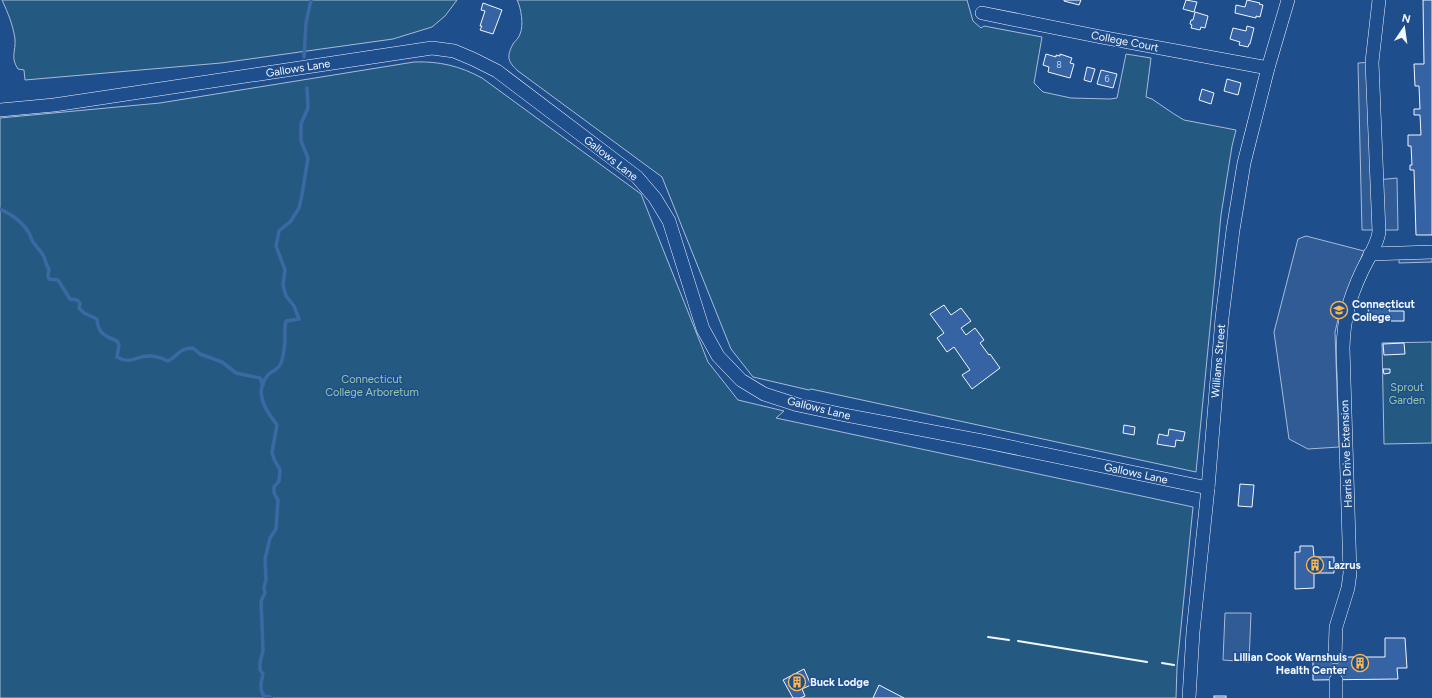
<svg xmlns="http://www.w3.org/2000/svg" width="1432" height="698" font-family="Figtree,sans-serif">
<rect width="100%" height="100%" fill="#1f4e8c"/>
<g fill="#245a82" stroke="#a8bbd7">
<path d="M2 0H457L445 16 432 27 393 39 221 63 25 80 24 70 18 69C10 57 16 52 15 39 13 25 8 13 2 0Z"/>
<path d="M517 0H967L973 21 981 28 984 26 1042 37 1034 83 1043 92 1071 98 1110 99 1117 98 1126 54 1151 58 1146 97 1152 99 1174 114 1184 120 1236 130 1232 146 1221 215 1196 472 811 389 809 390 753 377 731 349 662 177 518 71C508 62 506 57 513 44 515 41 519 38 520 34 524 26 521 7 517 0Z"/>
<path d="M414 62C439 61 460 66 482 78L641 194 708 362 738 400 784 411 776 418 1193 507 1177 667 1176 698H0V118L160 103Z"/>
<path d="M1432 342V443L1384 444 1382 343Z"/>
</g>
<g fill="#305b95" stroke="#a8bbd7">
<path d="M1372 62 1377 180 1397 178 1398 230H1362L1358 63Z"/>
<path d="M1306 236 1364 251 1340 311 1335 332 1339 447 1308 449 1289 439 1274 332 1298 239Z"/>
<path d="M1432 248V262L1399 263V249Z"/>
<path d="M1225 613H1251L1249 662 1223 660Z"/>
</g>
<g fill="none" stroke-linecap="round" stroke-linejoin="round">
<g stroke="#3b69a3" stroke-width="3.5">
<path d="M304 57 306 23 311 0"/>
<path d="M0 209C11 214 23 222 29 233 31 236 31 239 33 242 36 246 40 250 43 255 46 260 45 264 49 269L48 276 49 279 58 280 70 299 77 300 80 303 79 308 84 313 97 319C98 333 104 336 117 341L119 345 117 357C130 365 136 356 149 356 155 356 162 358 168 361 179 356 178 348 193 348L200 354 222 362 236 373 260 378 263 385"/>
<path d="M271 698 270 697 264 696C259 689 261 683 263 674L260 670V663L263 650 261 601 265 593 264 587 266 580 265 559 270 538 276 529 278 500 274 493V487L279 481 280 470 274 459 272 452 277 425C266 411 253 392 268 375 272 370 278 371 281 363 283 359 285 344 285 339 285 331 284 329 286 321L299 319 294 306 286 296 283 285 285 270 276 246 279 231 290 222 299 208 302 195 308 158 301 141V124L308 108 307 88"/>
</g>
</g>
<g fill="#3563a3" stroke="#f2f6ff">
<path d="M1064 0H1081L1079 5 1064 1Z"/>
<path d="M1186 0 1197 2 1194 12 1183 9Z"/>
<path d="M1247 0 1260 3 1259 4 1263 5 1260 17 1256 16V18L1235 13 1236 5 1245 7Z"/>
<path d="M1423 0H1432V235H1416L1414 170H1410V165H1412L1411 146H1408V135H1421L1420 115H1414V109H1420L1419 86H1415L1414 64H1424Z"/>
<path d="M483 3 502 10 493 34 480 30 482 26H480L485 11 481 10Z"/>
<path d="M1195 12 1208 16 1205 28 1201 27 1200 30 1191 28 1192 25 1190 24 1191 20H1193Z"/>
<path d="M1247 26 1254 28 1250 44H1249L1248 47 1239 45 1240 42 1230 39 1233 28 1246 31Z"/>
<path d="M1046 54 1056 57V55L1060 56V54L1072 58 1070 63 1074 64 1070 78 1048 72 1049 67 1043 65Z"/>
<path d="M1087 67 1095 69 1091 82 1084 80Z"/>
<path d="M1101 70 1117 74 1113 88 1097 84Z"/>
<path d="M1227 79 1241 83 1238 95 1224 91Z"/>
<path d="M1202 89 1214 93 1211 104 1199 100Z"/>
<path d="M944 305 951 315 961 308 971 321 961 328 966 335 975 328 984 340 980 343 989 355 990 354 1000 368 972 389 962 375 970 370 954 347 947 352 937 338 944 333 930 314Z"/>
<path d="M1368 308H1390L1389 311H1404V321H1391V319H1369Z"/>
<path d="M1404 343 1405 354 1384 355 1383 344Z"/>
<path d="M1383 369H1390V373L1384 374Z"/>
<path d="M1124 425 1135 427 1134 435 1123 433Z"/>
<path d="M1169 429 1185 432 1183 441 1176 440 1175 447 1157 444 1159 434 1168 436Z"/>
<path d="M1240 484 1254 485 1252 507 1238 506Z"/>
<path d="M1300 546H1313L1314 557H1334V573H1314V588L1295 589V552H1300Z"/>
<path d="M1385 638H1405L1407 668H1397L1398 679 1313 680V657H1385Z"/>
<path d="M804 669 811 685 802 689 805 696 800 698H793L783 680Z"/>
<path d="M879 685 904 698H873Z"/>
<rect x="1214" y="696" width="12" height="2"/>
</g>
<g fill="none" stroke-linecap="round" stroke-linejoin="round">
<path stroke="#3f679d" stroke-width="13" stroke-dasharray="13 6" stroke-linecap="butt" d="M1335 657 1336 680"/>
<g stroke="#f2f6ff" stroke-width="14">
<g id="minor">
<path d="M982 13 1101 37 1268 68"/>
<path d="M0 110 54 105 432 48 454 51 473 59 497 71 637 177 655 198 669 221 703 329 718 356 741 380 764 394 798 405 845 415 982 441 1208 488"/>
<path d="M1370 254 1432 252"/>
<path d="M1335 657 1336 627 1348 588 1350 573 1343 348C1344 317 1349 299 1362 271 1368 258 1377 246 1379 232L1372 62 1379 0"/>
<path d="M1336 680V698"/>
<path d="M1189 698 1193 632 1208 488 1222 318 1233 230 1244 163 1268 68 1288 0"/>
</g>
</g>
<use href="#minor" stroke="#1f4e8c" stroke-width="13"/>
<g stroke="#f2f6ff" stroke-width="2">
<path d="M988 637 1009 640"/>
<path d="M1018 641 1147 662"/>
<path d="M1162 663 1174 665"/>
</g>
</g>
<defs>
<g id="university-ring" transform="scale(0.9)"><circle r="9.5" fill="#1f4e8c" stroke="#ffb74d" stroke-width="1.5"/><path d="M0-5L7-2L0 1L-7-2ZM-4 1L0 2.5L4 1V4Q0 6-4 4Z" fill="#ffb74d"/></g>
<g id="building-ring" transform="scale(0.9)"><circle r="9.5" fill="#1f4e8c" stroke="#ffb74d" stroke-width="1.5"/><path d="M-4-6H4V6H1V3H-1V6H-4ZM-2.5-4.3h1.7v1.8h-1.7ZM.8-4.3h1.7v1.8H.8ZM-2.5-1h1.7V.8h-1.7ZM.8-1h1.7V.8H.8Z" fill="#ffb74d"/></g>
</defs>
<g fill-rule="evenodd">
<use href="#university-ring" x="1339" y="310"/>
<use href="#building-ring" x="1315" y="565"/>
<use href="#building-ring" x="1360" y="663"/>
<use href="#building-ring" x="797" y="682"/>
</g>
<g text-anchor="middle" stroke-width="3" stroke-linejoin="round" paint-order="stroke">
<g font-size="9" fill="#c3d1e8">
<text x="1059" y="68">8</text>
<text x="1107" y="82">6</text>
</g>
<g font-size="11" fill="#f2f6ff" stroke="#1f4e8c">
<text transform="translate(1125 41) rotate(11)" y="4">College Court</text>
<text transform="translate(298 68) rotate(-9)" y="4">Gallows Lane</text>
<text transform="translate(611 158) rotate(38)" y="4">Gallows Lane</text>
<text transform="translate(1218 361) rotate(-85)" y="4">Williams Street</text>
<text transform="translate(819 408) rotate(14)" y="4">Gallows Lane</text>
<text transform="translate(1346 454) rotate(-92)" y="4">Harris Drive Extension</text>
<text transform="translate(1136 473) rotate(12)" y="4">Gallows Lane</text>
</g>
<g font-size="11" font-weight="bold" fill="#f2f6ff" stroke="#1f4e8c" text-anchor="start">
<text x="1352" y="308">Connecticut<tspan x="1352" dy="13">College</tspan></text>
<text x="1328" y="569">Lazrus</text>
<text x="1347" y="661" text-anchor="end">Lillian Cook Warnshuis<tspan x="1347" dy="13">Health Center</tspan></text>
<text x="810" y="686">Buck Lodge</text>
</g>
<g font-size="11" fill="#97c8a6" stroke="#1f4e8c">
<text x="372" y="383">Connecticut<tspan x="372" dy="13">College Arboretum</tspan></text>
<text x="1407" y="391">Sprout<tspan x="1407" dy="13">Garden</tspan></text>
</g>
</g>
<g transform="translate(1404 28) rotate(13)" stroke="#1f4e8c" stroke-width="3" paint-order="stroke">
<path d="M0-3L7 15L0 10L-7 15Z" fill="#f2f6ff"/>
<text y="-6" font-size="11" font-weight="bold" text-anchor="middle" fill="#f2f6ff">N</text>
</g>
</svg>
